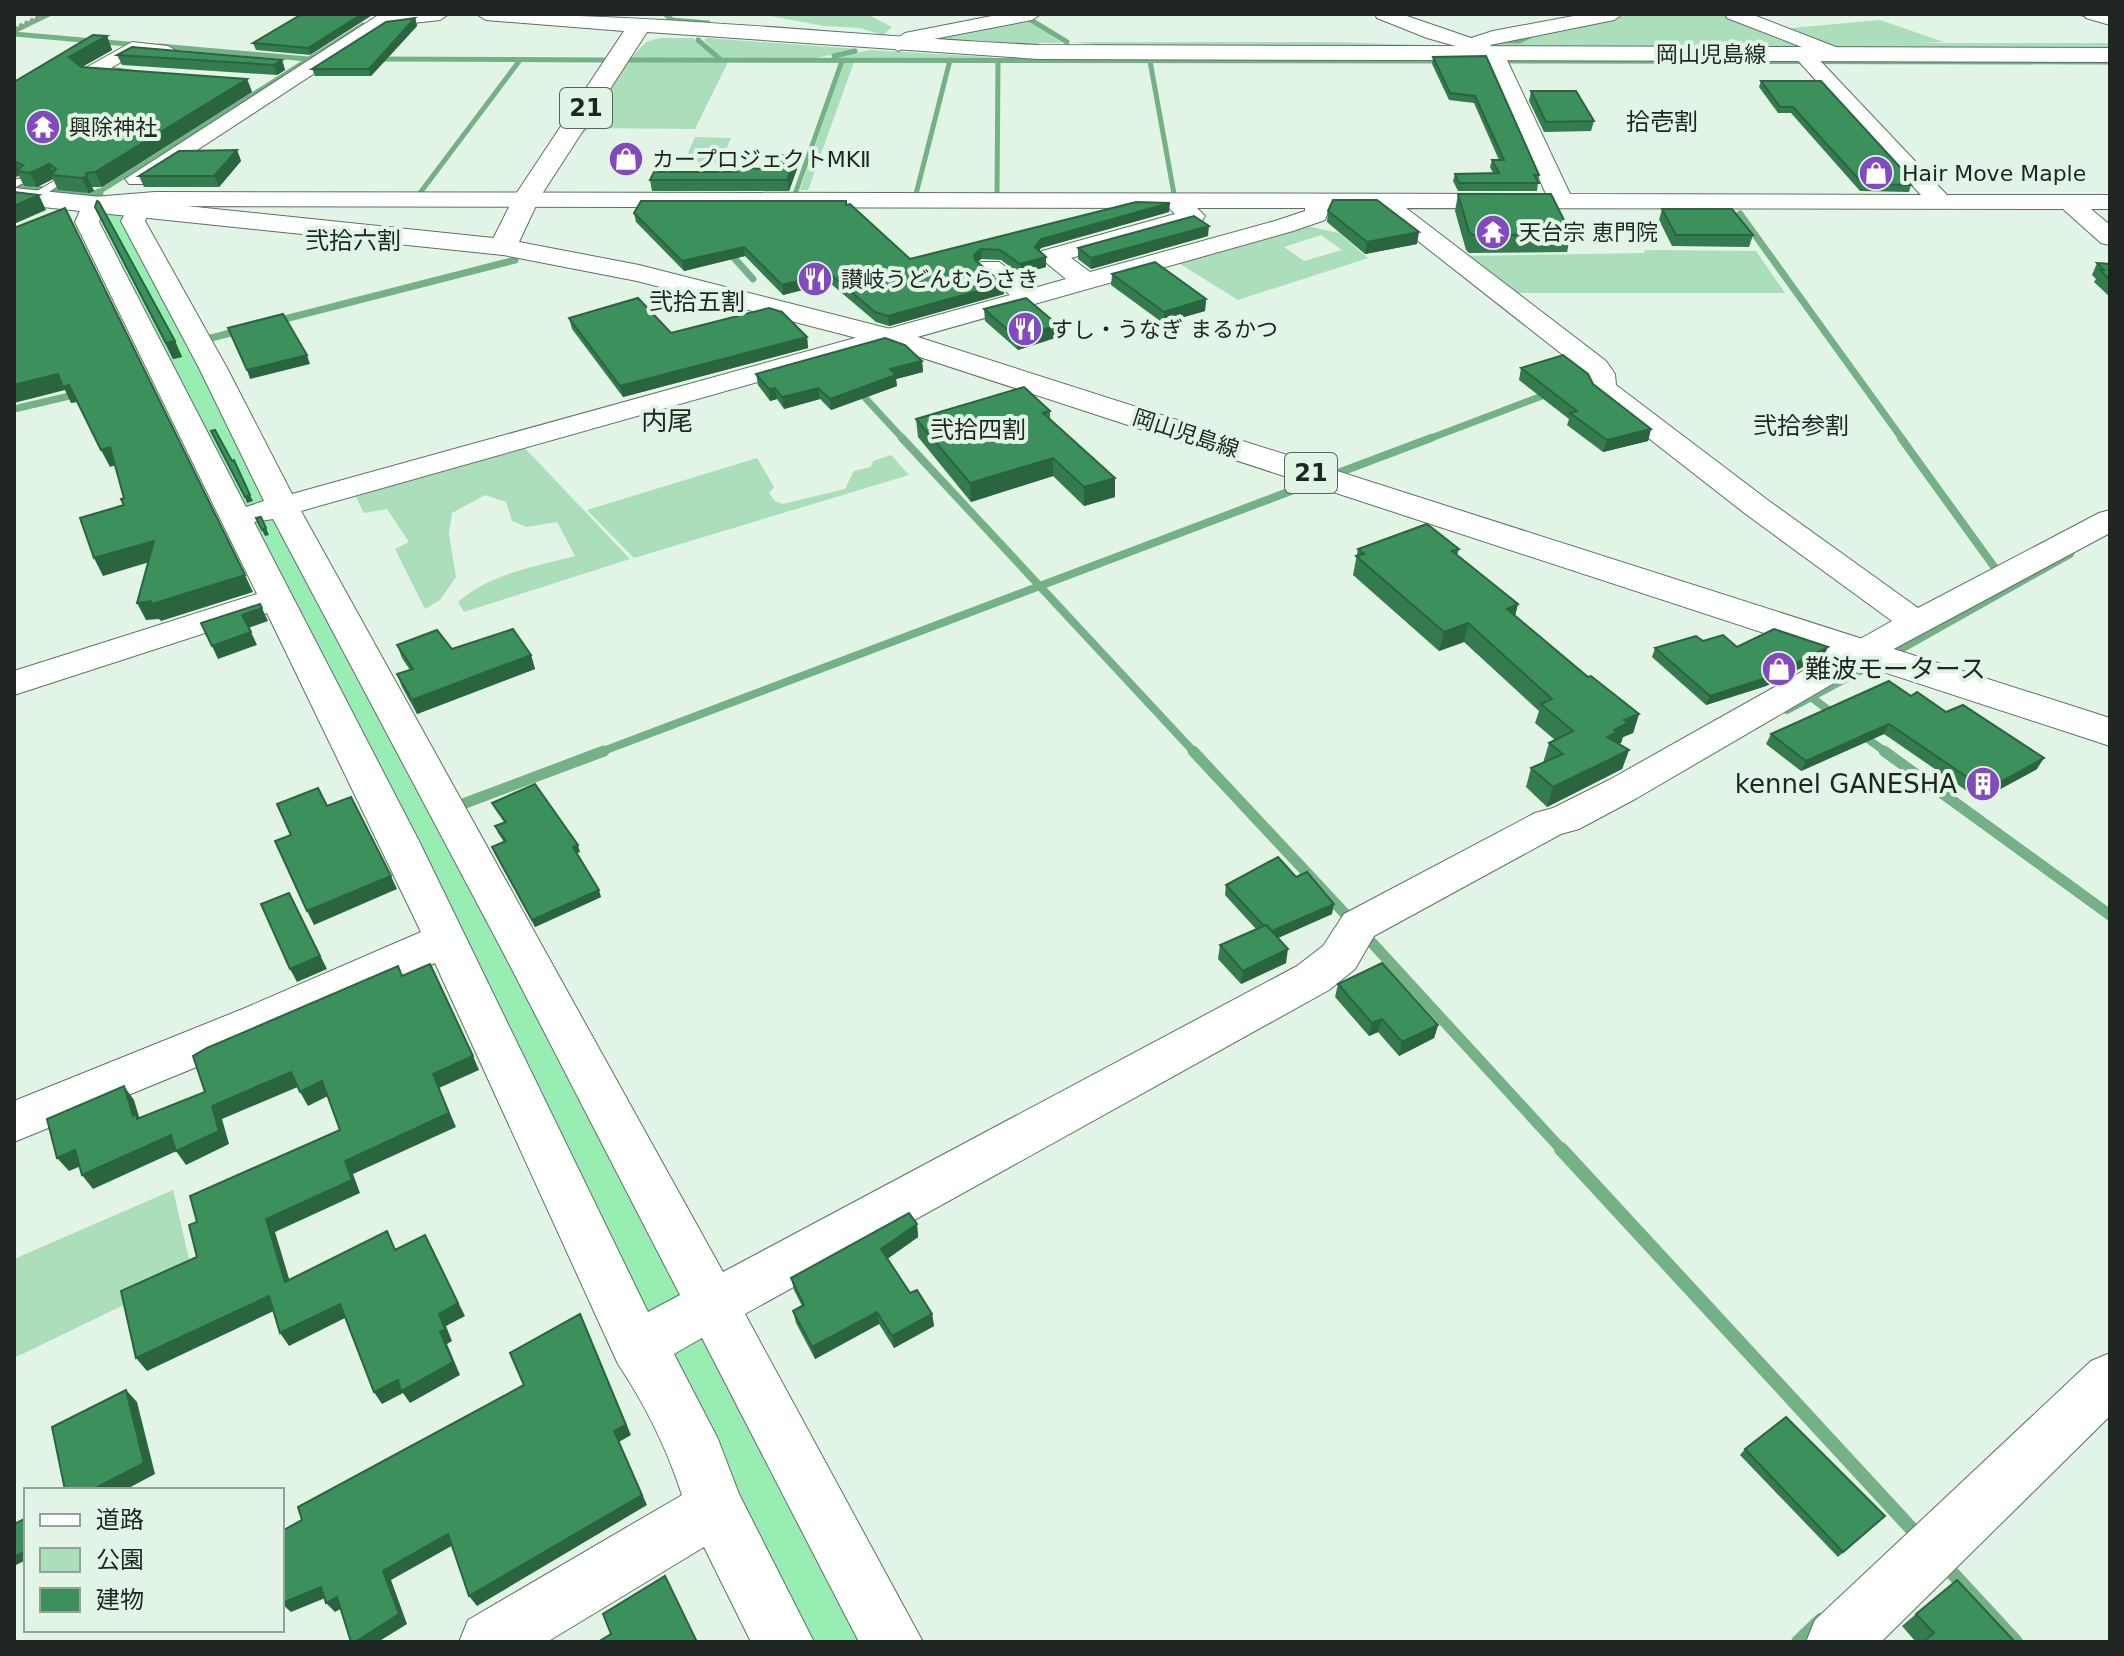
<svg xmlns="http://www.w3.org/2000/svg" width="2124" height="1656" font-family="'DejaVu Sans','Noto Sans JP',sans-serif">
<rect width="100%" height="100%" fill="#e1f4e6"/>
<g fill="#abdeba" fill-rule="evenodd">
<path d="M760 14H867L892 27 883 35 860 28 824 26Z"/>
<path d="M1634 14H1725L1798 42 1809 51 1769 50 1763 42H1751L1760 50 1494 47 1491 42H1522L1521 39Z"/>
<path d="M1026 19 1062 43H1039L1038 49 919 40 942 38 945 35Z"/>
<path d="M1880 20 1944 42 1920 43H2110V51H1843L1780 29Z"/>
<path d="M659 38H693L716 59 631 58 646 42Z"/>
<path d="M706 38 859 49 811 59H722L704 40Z"/>
<path d="M1071 42H1336L1449 46 1094 50V44Z"/>
<path d="M870 50 989 57 1001 59H827Z"/>
<path d="M625 62H728L695 129 590 128 579 136Z"/>
<path d="M844 62H854L808 190H800Z"/>
<path d="M695 137 731 138 720 163 684 162Z"/>
<path d="M1307 226 1339 233 1368 258 1238 300 1177 262ZM1321 235 1342 250 1304 261 1284 247Z"/>
<path d="M1645 250 1756 251 1785 293H1510L1460 256 1644 253Z"/>
<path d="M520 443 630 559 464 612 458 602C491 573 534 567 575 556L557 522 527 527 512 521 506 502 485 495 452 513 449 534 456 577 440 600 425 609 395 549 409 542 387 509 364 513 352 489Z"/>
<path d="M891 455 909 475 634 558 587 510 757 458 774 487 769 493 775 501 783 504 845 489 854 471 871 467 873 461Z"/>
<path d="M274 545 324 638 305 644 259 551Z"/>
<path d="M173 1190 192 1272 14 1358V1259Z"/>
<path d="M733 1440 837 1642H801L731 1476Z"/>
</g>
<g fill="none" stroke-linecap="round" stroke-linejoin="round">
<g stroke="#74b187" stroke-width="5">
<path d="M665 14 672 20 708 23"/>
<path d="M2082 14 2110 23"/>
<path d="M1026 17 1067 42"/>
<path d="M14 31 49 14"/>
<path d="M14 34 139 45"/>
<path d="M698 40 721 60"/>
<path d="M1498 41H1519L1530 36"/>
<path d="M159 46 308 59"/>
<path d="M834 56 855 51"/>
<path d="M374 59 604 60"/>
<path d="M627 60 1444 61"/>
<path d="M1150 61 1174 194"/>
<path d="M1496 61 2110 62"/>
<path d="M14 186 100 194"/>
<path d="M420 193 520 60"/>
<path d="M96 194 363 25"/>
<path d="M795 194 842 61"/>
<path d="M916 194 950 60"/>
<path d="M997 194 998 61"/>
</g>
<g stroke="#74b187" stroke-width="7">
<path d="M80 192 100 194"/>
<path d="M96 194 99 192"/>
<path d="M1740 214 1903 440"/>
<path d="M727 250 753 279"/>
<path d="M273 322 515 260"/>
<path d="M184 345 242 330"/>
<path d="M186 366 194 364"/>
<path d="M857 389 904 440"/>
<path d="M14 409 78 394"/>
<path d="M1426 440 1550 393"/>
</g>
<g stroke="#74b187" stroke-width="8">
<path d="M902 438 1195 753"/>
<path d="M1901 438 1995 568"/>
<path d="M1338 473 1431 438"/>
<path d="M297 585 305 582"/>
<path d="M1894 653 2070 554"/>
<path d="M1811 697 1835 715"/>
<path d="M1787 710 1860 671"/>
<path d="M1861 734 1887 753"/>
<path d="M598 753 1312 483"/>
</g>
<g stroke="#74b187" stroke-width="11">
<path d="M1193 751 1349 918"/>
<path d="M1884 751 2110 915"/>
<path d="M428 817 604 751"/>
<path d="M470 922 480 917"/>
<path d="M1363 933 1563 1151"/>
</g>
<g stroke="#74b187" stroke-width="14">
<path d="M1561 1149 1920 1538"/>
<path d="M762 1493 774 1485"/>
<path d="M1944 1564 2016 1642"/>
<path d="M1798 1642 1821 1620"/>
</g>
<path fill="#98edb3" fill-rule="evenodd" d="M119 201 132 204 137 212 138 224 888 1610 902 1642H807L102 224 101 212 106 204Z"/>
<g stroke="#607064" stroke-width="2">
<g id="lane">
<path d="M21 178 27 181 14 188V180Z"/>
<path d="M54 181 60 184 58 186 35 201 25 198Z"/>
</g>
</g>
<g stroke="#607064" stroke-width="2">
<g id="street">
<path d="M380 14H449L440 20 387 26 145 184H129L125 179Z"/>
<path d="M1002 14H1041L1032 20 918 42 898 51 888 45 905 33Z"/>
<path d="M1375 14H1401L1471 38 1493 31 1584 14H1623L1614 20 1490 45 1506 58 1570 194 1921 195 1792 54 1795 50 1807 49 1727 18 1725 14H1751L1841 49 1844 53 1834 59 1810 50 1947 195H2110V209H2091L2110 225V245L2101 243 2063 209 1406 208 1606 361 1615 374 1616 385 1769 501 1918 608 2099 513 2110 510V533L1875 659 1637 798 1579 829 1561 834 1374 936 1355 969 1329 990 745 1314 923 1642H859L702 1338 674 1354 718 1439 739 1494 814 1642H751L704 1547 547 1642H459L468 1620 682 1495C667 1449 645 1404 618 1364L435 963 277 1034 14 1142V1101L245 1008 421 932 267 613 14 695V671L257 594 75 222 85 199 93 197 155 192 1546 194 1487 61 1473 51 1427 38 1377 18ZM155 206 1169 208 1175 214 1042 251 1038 256 1066 279 1034 288 999 262H981L977 267 1010 295 292 494 227 368 145 221 148 215 145 210H127L121 221 199 368 264 501 246 507 99 222 103 210ZM1197 208H1305V211L1275 221 1090 272 1071 258 1202 221 1205 216ZM1329 208H1376L1586 373 1588 388 1592 394 1747 515 1892 621 1609 780 1553 808 1535 813 1344 914 1323 946 1297 966 723 1272 301 511 1293 231 1325 220ZM273 519 504 954 680 1295 648 1312 420 843 254 522Z"/>
<path d="M2084 14H2110V25L2086 18Z"/>
<path d="M132 42 168 46 178 52 168 58 135 54 111 68 141 72 144 76 141 80 134 82 88 78 78 72Z"/>
<path d="M2110 1353V1416L1881 1642H1806L1815 1620 2091 1361Z"/>
</g>
</g>
<g stroke="#607064" stroke-width="2">
<path id="secondary" d="M14 188 503 239 513 241 517 247 513 253 503 255 14 204Z"/>
</g>
<g stroke="#607064" stroke-width="2">
<path id="primary" d="M476 14C663 14 851 36 1038 45L2110 48V62L1038 59 647 32 540 197 519 242 639 265 902 332 2110 718V746L880 344 637 281 493 253 489 247 514 197 624 31 486 20Z"/>
</g>
<path stroke="#8e9c92" stroke-width="3" stroke-dasharray="3 3" stroke-linecap="butt" d="M14 28 44 14"/>
<use href="#lane" fill="#fff" fill-rule="evenodd"/>
<use href="#street" fill="#fff" fill-rule="evenodd"/>
<use href="#secondary" fill="#fff" fill-rule="evenodd"/>
<use href="#primary" fill="#fff" fill-rule="evenodd"/>
</g>
<g fill="#347c4f">
<path d="M302 14 310 55 256 50 253 43Z"/>
<path d="M415 18 417 26 371 76H315L312 69Z"/>
<path d="M107 36 112 50 82 67 247 79 252 92 102 187H92L94 191 89 193 58 190 53 179 37 187 24 186 19 176 14 177V82Z"/>
<path d="M117 55 282 60 285 70 277 75 122 65Z"/>
<path d="M1486 56 1539 175 1537 191H1458L1453 181 1455 174 1493 173 1490 167 1492 160H1499L1474 103 1449 100 1432 64 1433 57Z"/>
<path d="M1761 81 1910 178 1909 182 1911 185 1909 192 1860 191 1791 113H1778L1759 87Z"/>
<path d="M1531 91 1594 121 1591 131 1544 132 1529 101Z"/>
<path d="M237 150 241 161 219 187H144L139 176Z"/>
<path d="M798 166 789 191H652L650 180Z"/>
<path d="M1458 194 1571 234 1567 252 1469 253 1466 250 1455 211Z"/>
<path d="M846 201 847 204 910 259 1169 212 1041 248 1039 251 1046 257V267L1020 274 1001 260 981 259 978 262 1004 294 889 326 876 322 830 283 783 295 745 256 684 271 636 222 634 213Z"/>
<path d="M95 207 175 341 182 357 173 359Z"/>
<path d="M1662 209 1753 235 1749 247 1672 246 1659 220Z"/>
<path d="M1328 211 1417 244 1365 254 1327 222Z"/>
<path d="M1208 236 1091 269 1078 259V248Z"/>
<path d="M2097 263 2110 264V297L2094 282 2096 279 2092 275Z"/>
<path d="M1112 274 1206 299 1205 311 1163 323 1111 285Z"/>
<path d="M984 309 1058 325V337L1018 350 985 321Z"/>
<path d="M569 318 671 333 807 337 808 348 623 397 572 329Z"/>
<path d="M922 361 923 372 896 379 897 386 831 410 820 399 784 409 777 399 770 401 758 385 756 374Z"/>
<path d="M1521 368 1593 384 1651 429 1648 441 1603 452 1567 425 1569 419 1519 380Z"/>
<path d="M1050 411V419L1115 497 1084 506 1053 476 971 502 918 437 916 419Z"/>
<path d="M1358 549H1459L1457 556 1518 604 1515 616 1588 677 1639 714 1633 733 1623 737 1621 743 1619 744 1629 750 1622 769 1547 807 1526 787 1531 768 1543 763 1549 743 1555 740 1535 723 1539 711 1464 642 1439 651 1353 575Z"/>
<path d="M1703 641 1737 647 1824 656 1766 686 1706 705 1652 657 1655 648Z"/>
<path d="M397 645 531 655 535 669 417 714 402 687 397 674 410 670 402 658Z"/>
<path d="M1911 696 1946 712 2037 769 1980 800 1884 734 1801 771 1766 744 1771 734Z"/>
<path d="M492 803 580 852 576 853 601 897 535 927 492 847 504 842 498 833 495 826 504 822 495 809Z"/>
<path d="M1296 877 1332 914 1278 938 1286 963 1241 984 1218 959 1220 945 1256 929 1225 895 1226 885Z"/>
<path d="M1338 984 1438 1025 1434 1038 1399 1056 1378 1032 1369 1036 1335 997Z"/>
<path d="M917 1224 918 1237 887 1259 910 1293 932 1314 934 1326 894 1348 879 1324 815 1359 796 1323 793 1311 802 1306 794 1290 791 1278Z"/>
<path d="M1745 1449 1885 1516 1838 1557 1740 1455Z"/>
<path d="M1916 1614 2015 1642H1916L1902 1626Z"/>
</g>
<g fill="#2a6540">
<path d="M362 14H374L310 55 308 48Z"/>
<path d="M415 18 417 26 371 76 369 69Z"/>
<path d="M107 36 112 50 75 71 69 57Z"/>
<path d="M282 60 285 70 277 75 274 65Z"/>
<path d="M247 79 252 92 102 187 95 172Z"/>
<path d="M237 150 241 161 219 187 214 176Z"/>
<path d="M796 155 798 166 789 191 787 180Z"/>
<path d="M14 161H15L21 172 17 171 19 176 14 177Z"/>
<path d="M49 164 54 175H51L53 179 37 187 30 173Z"/>
<path d="M87 176 94 191 89 193 82 178Z"/>
<path d="M39 195 46 210 14 224V206Z"/>
<path d="M1170 203 1169 212 1041 248 1035 256V247L1041 239Z"/>
<path d="M1209 226 1208 236 1091 269V258Z"/>
<path d="M1419 232 1417 244 1365 254 1367 242Z"/>
<path d="M744 247 745 256 684 271 682 261Z"/>
<path d="M981 249V259L975 265 974 255Z"/>
<path d="M1046 257V267L1020 274V264Z"/>
<path d="M829 273 830 283 783 295 782 285Z"/>
<path d="M1003 284 1004 294 889 326 888 316Z"/>
<path d="M1206 299 1205 311 1163 323 1164 312Z"/>
<path d="M1058 325V337L1018 350 1017 338Z"/>
<path d="M807 337 808 348 623 397 620 386Z"/>
<path d="M175 341 182 357 173 359 166 343Z"/>
<path d="M307 355 310 364 250 379 247 370Z"/>
<path d="M922 361 923 372 896 379 897 386 831 410 830 399 890 369Z"/>
<path d="M58 374 69 385 78 402 71 403 65 390 14 403V385Z"/>
<path d="M775 388 777 399 770 401 769 389Z"/>
<path d="M818 388 820 399 784 409 782 397Z"/>
<path d="M1651 429 1648 441 1603 452 1607 440Z"/>
<path d="M110 447 119 464 110 467 101 450Z"/>
<path d="M1053 458V476L971 502 970 483Z"/>
<path d="M1115 478V497L1084 506V487Z"/>
<path d="M250 495 253 501 247 503 245 497Z"/>
<path d="M266 528 269 535 265 536 262 530Z"/>
<path d="M154 541 163 558 103 576 94 558Z"/>
<path d="M245 575 253 592 161 621 159 619 146 620 137 603Z"/>
<path d="M1518 604 1513 623 1507 609Z"/>
<path d="M262 608 268 621 248 628 242 615Z"/>
<path d="M1468 623 1464 642 1439 651 1444 632Z"/>
<path d="M251 632 257 645 218 659 212 646Z"/>
<path d="M1828 647 1824 656 1766 686 1706 705 1710 696Z"/>
<path d="M531 655 535 669 417 714 412 700Z"/>
<path d="M1639 714 1633 733 1623 737 1621 743 1613 746 1607 737 1624 720Z"/>
<path d="M1889 724 1884 734 1801 771 1806 761Z"/>
<path d="M1629 750 1622 769 1547 807 1553 787Z"/>
<path d="M2044 758 2037 769 1980 800 1986 790Z"/>
<path d="M578 845 580 852 575 854 573 847Z"/>
<path d="M391 876 397 889 314 925 307 911Z"/>
<path d="M599 890 601 897 535 927 532 920Z"/>
<path d="M289 893 327 969 297 982 290 969Z"/>
<path d="M1334 904 1332 914 1269 942 1270 932Z"/>
<path d="M1288 949 1286 963 1241 984 1243 971Z"/>
<path d="M1382 1019 1378 1032 1369 1036 1372 1023Z"/>
<path d="M1438 1025 1434 1038 1399 1056 1402 1042Z"/>
<path d="M473 1056 479 1070 439 1088 456 1127 353 1174 360 1193 275 1232 294 1295 285 1282 266 1219 345 1161 433 1074Z"/>
<path d="M291 1072 300 1086 222 1119 229 1144 186 1165 176 1151 212 1106Z"/>
<path d="M322 1081 330 1095 308 1106 300 1092Z"/>
<path d="M124 1086 134 1100 140 1120 133 1116Z"/>
<path d="M171 1135 181 1149 93 1189 82 1175Z"/>
<path d="M75 1150 86 1164 69 1171 57 1158Z"/>
<path d="M917 1224 918 1237 883 1262 881 1249Z"/>
<path d="M425 1235 465 1316 446 1326 452 1341 447 1344 460 1375 410 1403 403 1393 382 1404 374 1392 440 1332 439 1314Z"/>
<path d="M269 1296 278 1309 147 1371 136 1358Z"/>
<path d="M340 1304 349 1316 289 1346 280 1333Z"/>
<path d="M877 1312 879 1324 815 1359 812 1347Z"/>
<path d="M580 1314 631 1435 619 1442 647 1505 477 1606 469 1596 614 1431Z"/>
<path d="M932 1314 934 1326 894 1348 892 1336Z"/>
<path d="M126 1390 137 1402 155 1474 125 1490H92Z"/>
<path d="M448 1534 455 1544 391 1580 407 1624 378 1642H355L383 1571Z"/>
<path d="M26 1551V1560L14 1566V1557Z"/>
<path d="M321 1587 330 1596 291 1612 282 1604V1603Z"/>
<path d="M337 1597 346 1606 335 1612 326 1603Z"/>
</g>
<g fill="#3c905c" stroke="#2a6540" stroke-width="2">
<path d="M302 14H362L308 48 253 43Z"/>
<path d="M415 18 369 69H312L386 22Z"/>
<path d="M93 35 107 36 69 57 81 67 247 79 95 172 86 173 87 176 82 178 51 175 56 169 49 164 30 173 17 171 23 165 14 161V82Z"/>
<path d="M132 47 282 60 274 65 117 55Z"/>
<path d="M1486 56 1539 175H1534L1539 183H1459L1455 174 1499 173 1492 160H1504L1475 96 1450 93 1433 57Z"/>
<path d="M1761 81H1821L1910 178H1905L1911 185 1863 184 1793 107H1780Z"/>
<path d="M1531 91H1576L1594 121 1546 122Z"/>
<path d="M237 150 214 176H139L179 151Z"/>
<path d="M768 155H796L787 180H650L654 172H737L739 168 763 169Z"/>
<path d="M14 192 39 195 14 206Z"/>
<path d="M1458 194H1551L1571 234 1473 235 1469 232Z"/>
<path d="M1333 200H1377L1419 232 1367 242 1328 211Z"/>
<path d="M97 201 99 202 175 341 166 343 95 207Z"/>
<path d="M641 201H846V205L850 204 910 259 1136 202 1170 203 1041 239 1035 247 1046 257 1020 264 1000 250 981 249 974 255 975 260 1003 284 888 316 875 312 829 273 782 285 744 247 682 261 634 213Z"/>
<path d="M65 208 245 575 152 604 151 601 137 603 154 541 94 558 80 518 124 505 121 499 124 498 110 447 101 450 69 385 63 387 58 374 14 385V228Z"/>
<path d="M1662 209H1732L1753 235H1676Z"/>
<path d="M1194 216 1209 226 1091 258 1078 248Z"/>
<path d="M1155 262 1206 299 1164 312 1112 274Z"/>
<path d="M2097 263 2110 264V280L2100 270H2104Z"/>
<path d="M638 298 671 333 769 308 782 312 807 337 620 386 569 318Z"/>
<path d="M1026 298 1058 325 1017 338 984 309Z"/>
<path d="M283 314 307 355 247 370 228 328Z"/>
<path d="M885 338 905 345 922 361 890 369 896 375 830 399 818 388 782 397 775 388 769 389 756 374Z"/>
<path d="M1563 355 1588 374 1593 384 1651 429 1607 440 1570 413 1577 411 1521 368Z"/>
<path d="M1024 387 1050 411 1043 413 1115 478 1084 487 1053 458 970 483 916 419Z"/>
<path d="M215 430 232 461 234 460 250 495 245 497 211 431Z"/>
<path d="M261 517 266 528 262 530 256 518Z"/>
<path d="M1427 524 1459 549 1452 551 1518 604 1507 609 1588 677 1591 676 1639 714 1624 720 1628 723 1614 730 1617 732 1607 737 1629 750 1553 787 1531 768 1563 754 1549 743 1573 731 1541 704 1552 699 1468 623 1444 632 1356 556 1364 554 1358 549Z"/>
<path d="M260 604 262 608 242 615 251 632 212 646 201 623Z"/>
<path d="M513 629 531 655 412 700 397 674 413 669 397 645 437 630 452 649Z"/>
<path d="M1774 629 1828 647 1769 677 1710 696 1655 648 1696 636 1703 641 1723 635 1737 647Z"/>
<path d="M1889 681 1911 696 1917 692 1946 712 1963 705 2044 758 1986 790 1889 724 1806 761 1771 734Z"/>
<path d="M535 784 578 845 573 847 599 890 532 920 492 847 506 841 495 826 506 822 492 803Z"/>
<path d="M318 788 327 806 351 797 391 876 307 911 275 841 291 835 277 804Z"/>
<path d="M1278 857 1296 877 1307 872 1334 904 1272 931 1266 925 1264 926 1226 885Z"/>
<path d="M289 893 320 956 290 969 261 904Z"/>
<path d="M1266 925 1288 949 1243 971 1220 945Z"/>
<path d="M1382 963 1438 1025 1402 1042 1382 1019 1372 1023 1338 984Z"/>
<path d="M430 964 473 1056 433 1074 449 1113 345 1161 352 1180 266 1219 285 1282 387 1231 395 1250 425 1235 458 1303 439 1314 445 1329 440 1332 453 1362 401 1391 398 1380 374 1392 340 1304 280 1333 269 1296 136 1358 121 1291 197 1257 189 1225 197 1222 190 1196 340 1130 322 1081 300 1092 291 1072 212 1106 219 1131 176 1151 171 1135 82 1175 75 1150 57 1158 47 1119 124 1086 133 1116 136 1114 137 1119 205 1092 193 1056 207 1048 398 966 402 976Z"/>
<path d="M909 1213 917 1224 881 1249 910 1293 917 1290 932 1314 892 1336 877 1312 812 1347 793 1311 804 1305 791 1278Z"/>
<path d="M580 1314 626 1425 614 1431 642 1495 469 1596 448 1534 383 1571 399 1614 355 1642H351L337 1597 326 1603 321 1587 282 1603V1531L302 1520 298 1507 524 1385 510 1353Z"/>
<path d="M126 1390 144 1463 92 1490H65L52 1427Z"/>
<path d="M1786 1417 1885 1516 1843 1552 1745 1449Z"/>
<path d="M26 1518V1551L14 1557V1524Z"/>
<path d="M665 1576 697 1642H598L611 1634 603 1614Z"/>
<path d="M1957 1580 2015 1642H1923L1934 1633 1916 1614Z"/>
</g>
<defs>
<g id="temple-disc" transform="scale(1.8)"><circle r="9.5" fill="#8349bf" stroke="#e1f4e6"/><path d="M0-6L5-2H3V0L6.5 2.5H4V6H1.5V3h-3V6H-4V2.5H-6.5L-3 0V-2H-5Z" fill="#fff"/></g>
<g id="shop-disc" transform="scale(1.8)"><circle r="9.5" fill="#8349bf" stroke="#e1f4e6"/><path d="M-5-2.5h2.3a2.7 3.5 0 0 1 5.4 0H5L5.5 6h-11ZM-1.5-2.5h3a1.5 2.3 0 0 0-3 0Z" fill="#fff"/></g>
<g id="restaurant-disc" transform="scale(1.8)"><circle r="9.5" fill="#8349bf" stroke="#e1f4e6"/><path d="M-5-6h1v4h1v-4h1v4h1v-4h1v5L-1.5 .5V6h-2V.5L-5-1ZM5-6V6H3V1.5H1.5Q1.5-4 5-6Z" fill="#fff"/></g>
<g id="building-disc" transform="scale(1.8)"><circle r="9.5" fill="#8349bf" stroke="#e1f4e6"/><path d="M-4-6H4V6H1V3H-1V6H-4ZM-2.5-4.3h1.7v1.8h-1.7ZM.8-4.3h1.7v1.8H.8ZM-2.5-1h1.7V.8h-1.7ZM.8-1h1.7V.8H.8Z" fill="#fff"/></g>
</defs>
<g fill-rule="evenodd">
<use href="#temple-disc" x="43" y="127"/>
<use href="#shop-disc" x="626" y="159"/>
<use href="#shop-disc" x="1876" y="173"/>
<use href="#temple-disc" x="1493" y="232"/>
<use href="#restaurant-disc" x="815" y="279"/>
<use href="#restaurant-disc" x="1025" y="329"/>
<use href="#shop-disc" x="1779" y="669"/>
<use href="#building-disc" x="1983" y="784"/>
</g>
<g text-anchor="middle" stroke-width="8" stroke-linejoin="round" paint-order="stroke">
<g font-size="22" fill="#1f2621" stroke="#e1f4e6">
<text x="1711" y="62">岡山児島線</text>
<text transform="translate(1186 433) rotate(18)" y="8">岡山児島線</text>
</g>
<g font-size="22" fill="#1f2621" stroke="#e1f4e6" text-anchor="start">
<text x="69" y="135">興除神社</text>
<text x="652" y="167">カープロジェクトMKⅡ</text>
<text x="1902" y="181">Hair Move Maple</text>
<text x="1519" y="240">天台宗 恵門院</text>
<text x="841" y="287">讃岐うどんむらさき</text>
<text x="1051" y="337">すし・うなぎ まるかつ</text>
</g>
<g fill="#e1f4e6" stroke="#59645c" stroke-width="2">
<rect x="560" y="88" width="52" height="40" rx="6"/>
<rect x="1285" y="453" width="52" height="40" rx="6"/>
</g>
<g font-size="24" font-weight="bold" fill="#1f2621">
<text x="586" y="116">21</text>
<text x="1311" y="481">21</text>
</g>
<g font-size="24" fill="#1f2621" stroke="#e1f4e6">
<text x="1662" y="130">拾壱割</text>
<text x="353" y="249">弐拾六割</text>
<text x="697" y="310">弐拾五割</text>
<text x="1801" y="434">弐拾参割</text>
<text x="978" y="438">弐拾四割</text>
</g>
<g font-size="26" fill="#1f2621" stroke="#e1f4e6">
<text x="667" y="430">内尾</text>
</g>
<g font-size="26" fill="#1f2621" stroke="#e1f4e6" text-anchor="start">
<text x="1805" y="678">難波モータース</text>
<text x="1957" y="793" text-anchor="end">kennel GANESHA</text>
</g>
</g>
<rect width="2124" height="1656" fill="none" stroke="#1f2621" stroke-width="32"/>
<rect x="24" y="1488" width="260" height="144" fill="#e1f4e6" stroke="#93a297" stroke-width="2"/>
<rect x="40" y="1514" width="40" height="12" fill="#ffffff" stroke="#93a297" stroke-width="2"/>
<text x="96" y="1528" font-size="24" fill="#1f2621">道路</text>
<rect x="40" y="1548" width="40" height="24" fill="#abdeba" stroke="#93a297" stroke-width="2"/>
<text x="96" y="1568" font-size="24" fill="#1f2621">公園</text>
<rect x="40" y="1588" width="40" height="24" fill="#3c905c" stroke="#93a297" stroke-width="2"/>
<text x="96" y="1608" font-size="24" fill="#1f2621">建物</text>
</svg>
